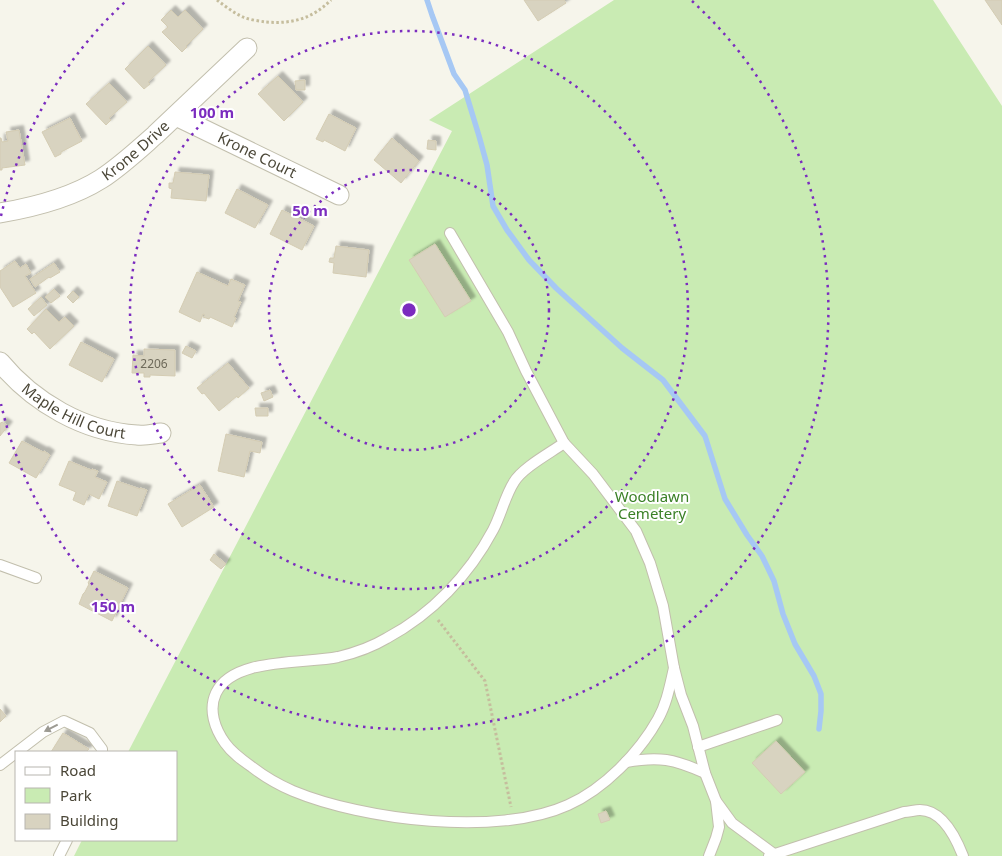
<svg xmlns="http://www.w3.org/2000/svg" width="1002" height="856" font-family="'Noto Sans',sans-serif">
<defs>
<filter id="shadow"><feDropShadow dx="4.5" dy="-4.5" stdDeviation="1" flood-color="#0004"/></filter>
</defs>
<rect width="100%" height="100%" fill="#f6f5eb"/>
<path fill="#c9ebb3" d="M614 0H933L1002 106V856H74L82 840H176V752H128L452 131 429 120Z"/>
<g fill="none" stroke-linecap="round" stroke-linejoin="round">
<path stroke="#a6c8f4" stroke-width="5.5" d="M427 0 432 15 454 74 465 90 479 136 487 165 493 206 507 230 529 260 556 288 622 348 663 380 705 436 725 499 747 535 762 556 774 581 783 614 795 644 814 676 821 694V711L819 729"/>
</g>
<g fill="#d8d3c0" stroke="#d4ccb3" filter="url(#shadow)">
<path d="M524 0H564L566 3 538 21Z"/>
<path d="M985 0H1002V25Z"/>
<path d="M171 10 178 17 185 10 203 29 186 46 187 47 182 52 162 32 168 27 161 20Z"/>
<path d="M148 46 166 65 148 82 150 84 144 89 125 69Z"/>
<path d="M278 76 303 102 284 121 258 94Z"/>
<path d="M305 80V90H296L295 81Z"/>
<path d="M109 83 127 102 109 118 111 120 106 125 86 104Z"/>
<path d="M329 114 356 128 345 151 324 140 323 142 316 139Z"/>
<path d="M70 118 82 141 61 152V154L55 157 42 132Z"/>
<path d="M19 130 25 165 2 168V170H0V138H1L2 142 8 141 6 132Z"/>
<path d="M392 138 419 161 401 183 374 160Z"/>
<path d="M428 140 436 141V150L427 149Z"/>
<path d="M175 172 209 175 206 201 171 198 172 189 169 188V183H173Z"/>
<path d="M237 189 268 205 255 228 225 213Z"/>
<path d="M282 210 314 226 302 250 270 234Z"/>
<path d="M435 244 471 301 445 317 409 260Z"/>
<path d="M336 246 369 250 366 277 333 273 334 263 329 262 330 258H334Z"/>
<path d="M15 261 20 268 26 264 31 273 25 276 36 293 13 307 0 287V271Z"/>
<path d="M54 263 60 272 50 278 49 277 35 287 30 279Z"/>
<path d="M197 272 228 286 231 279 245 285 238 301 241 302 234 317 236 318 232 327 210 317 209 319 203 317 205 315 203 314 200 322 179 312Z"/>
<path d="M54 289 60 296 51 303 45 297Z"/>
<path d="M73 291 79 297 73 303 67 297Z"/>
<path d="M41 297 47 305 34 316 28 309Z"/>
<path d="M46 309 59 322 65 317 74 326 50 349 34 332 32 334 27 329Z"/>
<path d="M81 342 114 359 102 382 69 365Z"/>
<path d="M186 346 196 351 192 358 182 353Z"/>
<path d="M144 349 175 350V376L150 375V377H144V373H132L133 355 144 356Z"/>
<path d="M228 363 249 388 238 398 237 396 219 411 204 393 202 394 197 388Z"/>
<path d="M270 390 273 397 264 401 261 393Z"/>
<path d="M255 408H268V416H256Z"/>
<path d="M2 422 8 426 0 436V423H1Z"/>
<path d="M226 434 262 442 260 453 250 451 244 477 218 471Z"/>
<path d="M22 441 43 452 44 451 50 455 36 478 9 463Z"/>
<path d="M69 461 91 470 92 469 98 471 95 477 107 482 99 499 89 494 84 505 73 500 76 492 59 485Z"/>
<path d="M117 481 140 489V488L147 490 137 516 108 506Z"/>
<path d="M200 485 214 507 182 527 168 504Z"/>
<path d="M214 554 226 564 221 569 210 560Z"/>
<path d="M94 571 128 588 112 621 79 604 83 594 85 592 89 584 88 583Z"/>
<path d="M0 709 6 716 0 722Z"/>
<path d="M63 733 89 749 86 752H51Z"/>
<path d="M776 741 805 772 781 794 752 763Z"/>
<path d="M606 811 610 820 601 823 598 814Z"/>
</g>
<g fill="none" stroke-linecap="round" stroke-linejoin="round">
<g stroke="#c2bfad" stroke-width="12">
<g id="lane">
<path d="M450 233 508 332 526 371 564 443 593 474 636 531 650 563 663 606 674 668 681 695 693 726 705 773 716 801 732 823 774 854"/>
<path d="M564 443C550 453 522 468 514 482 505 496 501 515 493 530 469 575 432 614 387 638 372 647 355 653 338 657 304 664 233 657 216 693 208 710 215 729 225 743 232 753 242 760 252 767 265 777 279 785 293 791 363 820 498 837 568 805 604 789 639 753 658 719 667 703 670 685 674 668"/>
<path d="M0 565 36 578"/>
<path d="M698 747 777 720"/>
<path d="M626 762C659 756 674 759 705 773"/>
<path d="M0 765 43 732 64 721 90 733 102 749V752"/>
<path d="M59 856 67 840"/>
<path d="M709 856 716 838 719 827 716 801"/>
<path d="M769 856 904 812C909 812 915 810 920 810 943 810 956 838 963 856"/>
</g>
</g>
<g stroke="#c2bfad" stroke-width="21">
<g id="street">
<path id="s1" d="M176 116 339 195"/>
<path id="s2" d="M0 213C35 207 71 198 101 179 121 166 138 150 155 135 186 106 216 77 247 48"/>
<path id="s3" d="M0 362C33 402 84 432 137 435 145 436 153 434 161 433"/>
</g>
</g>
<g stroke="#c5bd9d" stroke-width="3" stroke-dasharray="2.5 2.5" stroke-linecap="butt">
<path d="M217 0C225 6 234 13 243 17 250 20 259 21 266 22 292 24 312 19 331 0"/>
<path d="M438 620 485 681 511 807"/>
</g>
<use href="#lane" stroke="#fff" stroke-width="10"/>
<use href="#street" stroke="#fff" stroke-width="19"/>
</g>
<defs><path id="oneway-solid" d="M-6-.8H1V-3.2L6.5 0L1 3.2V.8H-6Z" transform="scale(1.25)"/></defs>
<use fill="#9c9a92" href="#oneway-solid" transform="translate(51 728) rotate(153)"/>
<g fill="none" stroke="#7b2cbf" stroke-width="2.5" stroke-dasharray="2.5 5">
<circle cx="409" cy="310" r="140"/>
<circle cx="409" cy="310" r="279"/>
<path d="M1 216A419 419 0 0 1 126 1M692 1A419 419 0 1 1 1 404"/>
</g>
<g text-anchor="middle" stroke-width="4" stroke-linejoin="round" paint-order="stroke">
<g font-size="12" fill="#6e6a5a">
<text x="154" y="368">2206</text>
</g>
<g font-size="15" fill="#4b4738" stroke="#fff">
<text dy="5" stroke="none"><textPath href="#s2" startOffset="152">Krone Drive</textPath></text>
<text dy="5" stroke="none"><textPath href="#s1" startOffset="90">Krone Court</textPath></text>
<text dy="5" stroke="none"><textPath href="#s3" startOffset="91">Maple Hill Court</textPath></text>
</g>
<g font-size="15" fill="#3b8127" stroke="#fff">
<text x="652" y="502">Woodlawn<tspan x="652" dy="17">Cemetery</tspan></text>
</g>
</g>
<circle cx="409" cy="310" r="8" fill="#7b2cbf" stroke="#fff" stroke-width="2.5"/>
<g font-size="15" text-anchor="middle" font-weight="bold" fill="#7b2cbf" stroke="#fff" stroke-width="4" stroke-linejoin="round" paint-order="stroke">
<text x="212" y="118">100 m</text>
<text x="310" y="216">50 m</text>
<text x="113" y="612">150 m</text>
</g>
<rect x="15" y="751" width="162" height="90" fill="#ffffff" stroke="#b7b5af"/>
<rect x="25" y="767" width="25" height="8" fill="#ffffff" stroke="#b7b5af"/>
<text x="60" y="776" font-size="15" fill="#4b4738">Road</text>
<rect x="25" y="788" width="25" height="15" fill="#c9ebb3" stroke="#b7b5af"/>
<text x="60" y="801" font-size="15" fill="#4b4738">Park</text>
<rect x="25" y="814" width="25" height="15" fill="#d8d3c0" stroke="#b7b5af"/>
<text x="60" y="826" font-size="15" fill="#4b4738">Building</text>
</svg>
